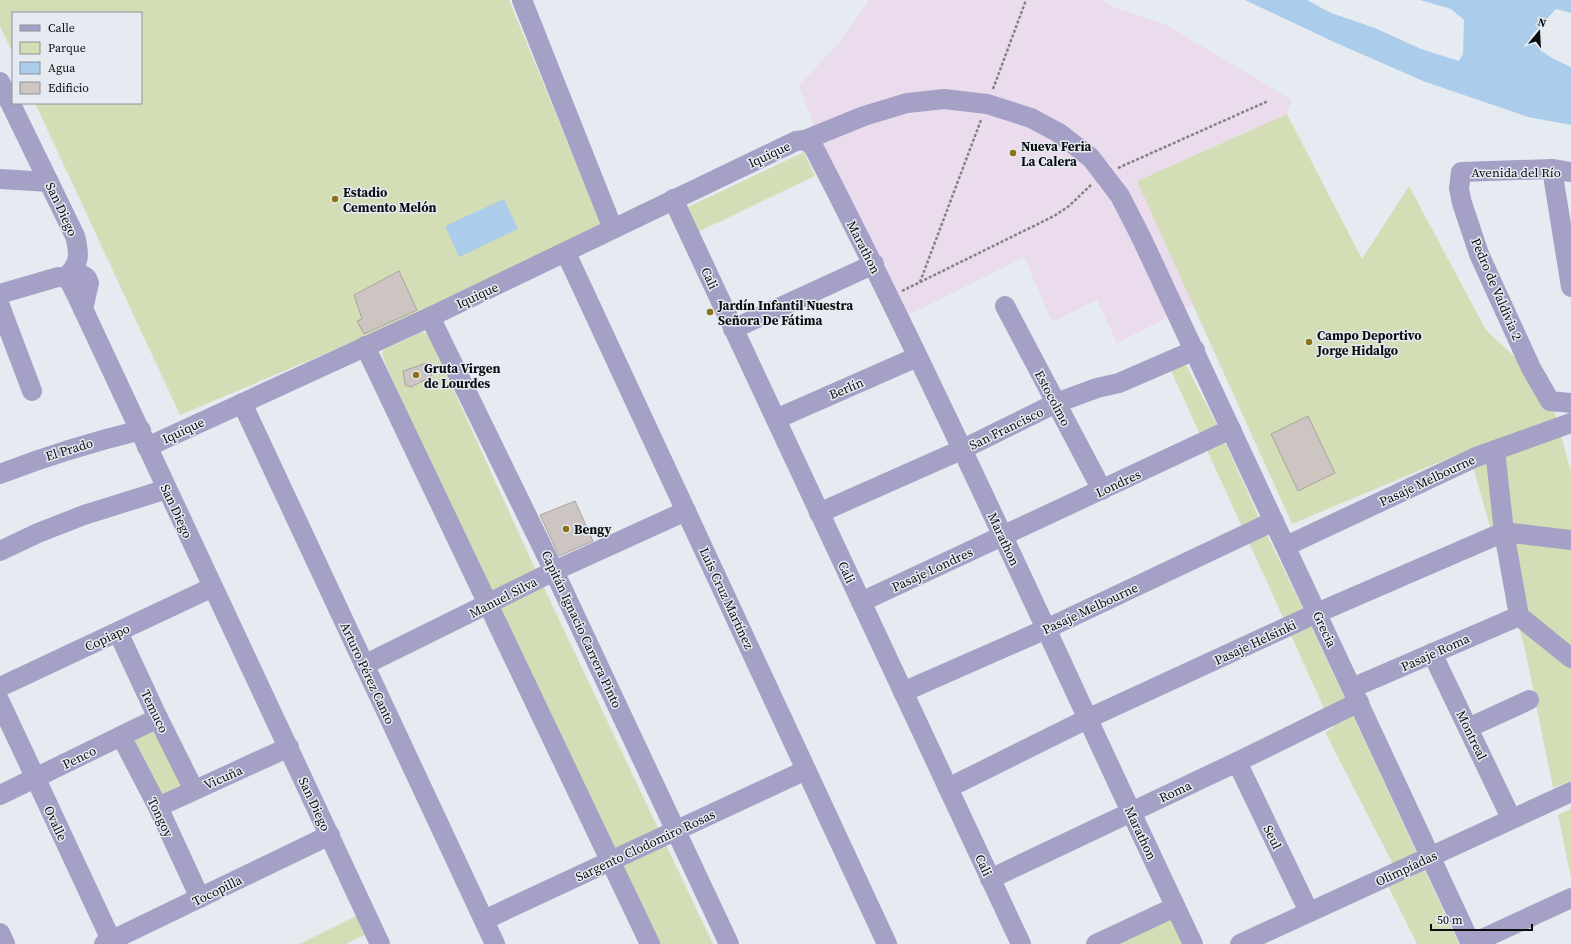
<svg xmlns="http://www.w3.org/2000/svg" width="1571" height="944" font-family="'Source Serif 4',serif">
<rect width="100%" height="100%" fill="#e6ebf2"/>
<path fill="#eadbed" d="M869 0H1103L1113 7 1166 25 1292 100 1287 114 1137 181 1194 304 1117 343 1097 300 1052 322 1024 257 907 316 814 126 799 85 840 42Z"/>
<g fill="#d4deb6">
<path d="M0 0H509L601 224 419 314 180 415 35 103H141V13H13V54L0 26Z"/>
<path d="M1287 114 1362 259 1409 186 1486 330 1548 388 1571 472V781L1553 788 1524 645 1468 450 1292 524 1137 181Z"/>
<path d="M804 152 815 176 698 232 686 208Z"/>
<path d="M422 332 428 334 537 573 713 944H657L417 438 382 355 383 350Z"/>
<path d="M1184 361 1219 429 1266 533 1307 617 1459 944H1417L1385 880 1399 876 1325 732 1333 728 1169 366Z"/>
<path d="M155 727 186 788 160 801 129 740Z"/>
<path d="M1571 809V878L1558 815Z"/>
<path d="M360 914 369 933 346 944H299Z"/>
<path d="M1173 918 1185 944H1115Z"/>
</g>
<g fill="#acccec">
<path d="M1245 0H1307L1331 13 1375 28 1421 49 1459 61 1463 54 1464 20 1451 9 1420 0H1571V13L1556 9 1530 37C1541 53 1554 60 1571 67V125L1528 117 1423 81 1334 42Z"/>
<path d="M504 199 518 229 459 257 445 226Z"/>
</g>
<g fill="#cdc5c1" stroke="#aba39f">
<path d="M399 271 417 310 364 334 357 321 362 319 354 295Z"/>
<path d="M426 363 432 376 411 387 405 385 403 371Z"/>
<path d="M1308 416 1335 473 1298 491 1271 434Z"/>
<path d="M575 501 593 541 559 556 540 515Z"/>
</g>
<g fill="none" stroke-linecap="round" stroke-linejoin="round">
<g stroke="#7f8287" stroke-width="2.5" stroke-dasharray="3 2" stroke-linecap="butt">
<path d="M993 89 1026 0"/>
<path d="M1118 168 1268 101"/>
<path d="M920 282 981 120"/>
<path d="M902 291 1054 216 1069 206 1092 184"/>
</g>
<g stroke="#a5a1c6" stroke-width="20">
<path d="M522 0 613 229"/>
<path d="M0 82 75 236C80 255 80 264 65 278L70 282 77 296 380 944"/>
<path d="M805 140 813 146C948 408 1067 678 1193 944"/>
<path d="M1552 169 1571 287"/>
<path d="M1571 172 1552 169 1461 172 1459 189 1462 203 1479 254 1531 368 1550 401 1571 403"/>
<path d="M0 179 49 182"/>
<path d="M673 199 1021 944"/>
<path d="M566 253 887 944"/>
<path d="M0 294 58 277C68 278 85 268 89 283L83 309"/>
<path d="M0 306 32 391"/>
<path d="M1005 306 1102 490"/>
<path d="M430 317 554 571 729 944"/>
<path d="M733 329 874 264"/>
<path d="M365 346 650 944"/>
<path d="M242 403 495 944"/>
<path d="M776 419 917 357"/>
<path d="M147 447 430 317 796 141 805 140 864 116 907 103 944 99 987 104 1031 118 1059 133 1091 158 1120 196 1141 237 1471 944"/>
<path d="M1495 450 1504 532 1519 616 1571 658"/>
<path d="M0 474C46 456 92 442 141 430"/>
<path d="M819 513 961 450 1056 403 1097 388 1119 383 1195 350"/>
<path d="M1286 546 1476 457 1571 423"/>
<path d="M0 551 38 533 84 515 167 489"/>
<path d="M861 602 1231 429"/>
<path d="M118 632 158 718 194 790"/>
<path d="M1432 653 1511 818"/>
<path d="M364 665 554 571 686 511"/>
<path d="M0 687 213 587"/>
<path d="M1352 688 1519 616"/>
<path d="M903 692 1046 629 1274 521"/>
<path d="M0 702 113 944"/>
<path d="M1468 728 1529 700"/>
<path d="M121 736 158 807 200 898"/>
<path d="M1237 762 1309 912"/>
<path d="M948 788 1087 719 1317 613 1504 532 1571 540"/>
<path d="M0 795 158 718"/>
<path d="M158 807 289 747"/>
<path d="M990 879 1237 762 1359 702"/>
<path d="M484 920 806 770"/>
<path d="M0 933 5 944"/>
<path d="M104 944 330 835"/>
<path d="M1096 944 1175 907"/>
<path d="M1240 944 1571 792"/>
<path d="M1471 944 1571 898"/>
</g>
</g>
<g fill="#8f7115" stroke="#e6ebf2" stroke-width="1.5">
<circle cx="1013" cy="153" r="4"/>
<circle cx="335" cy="199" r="4"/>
<circle cx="710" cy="312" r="4"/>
<circle cx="1309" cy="342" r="4"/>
<circle cx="416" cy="375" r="4"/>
<circle cx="566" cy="529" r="4"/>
</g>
<g text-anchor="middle" stroke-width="3" stroke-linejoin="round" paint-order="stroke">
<g font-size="13" font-weight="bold" fill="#0b0c0f" stroke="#e6ebf2" text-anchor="start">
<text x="1021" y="151">Nueva Feria<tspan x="1021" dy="15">La Calera</tspan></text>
<text x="343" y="197">Estadio<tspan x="343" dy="15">Cemento Melón</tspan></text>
<text x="718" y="310">Jardín Infantil Nuestra<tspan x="718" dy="15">Señora De Fátima</tspan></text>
<text x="1317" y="340">Campo Deportivo<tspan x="1317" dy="15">Jorge Hidalgo</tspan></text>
<text x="424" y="373">Gruta Virgen<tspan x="424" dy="15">de Lourdes</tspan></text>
<text x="574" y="534">Bengy</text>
</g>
<g font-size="13" fill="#0b0c0f" stroke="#e6ebf2">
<text transform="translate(769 154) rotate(-25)" y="5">Iquique</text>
<text x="1516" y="177">Avenida del Río</text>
<text transform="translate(62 209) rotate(65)" y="5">San Diego</text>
<text transform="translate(864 247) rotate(63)" y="5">Marathon</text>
<text transform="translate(710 278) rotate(65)" y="5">Cali</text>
<text transform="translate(1497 289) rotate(67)" y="5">Pedro de Valdivia 2</text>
<text transform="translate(477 295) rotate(-25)" y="5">Iquique</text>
<text transform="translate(846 388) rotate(-23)" y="5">Berlín</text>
<text transform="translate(1053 398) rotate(62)" y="5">Estocolmo</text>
<text transform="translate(1006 428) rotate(-26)" y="5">San Francisco</text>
<text transform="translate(183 430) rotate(-25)" y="5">Iquique</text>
<text transform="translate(69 449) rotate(-17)" y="5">El Prado</text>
<text transform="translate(1427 480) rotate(-25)" y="5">Pasaje Melbourne</text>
<text transform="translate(1118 483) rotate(-25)" y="5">Londres</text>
<text transform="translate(177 511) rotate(65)" y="5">San Diego</text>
<text transform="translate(1004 539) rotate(65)" y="5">Marathon</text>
<text transform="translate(932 569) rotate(-25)" y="5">Pasaje Londres</text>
<text transform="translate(847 572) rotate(65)" y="5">Cali</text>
<text transform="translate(503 597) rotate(-27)" y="5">Manuel Silva</text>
<text transform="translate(727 598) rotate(65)" y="5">Luis Cruz Martínez</text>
<text transform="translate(1090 608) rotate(-25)" y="5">Pasaje Melbourne</text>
<text transform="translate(582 629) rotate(65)" y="5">Capitán Ignacio Carrera Pinto</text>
<text transform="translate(1325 629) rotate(65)" y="5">Grecia</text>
<text transform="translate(107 637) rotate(-25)" y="5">Copiapo</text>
<text transform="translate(1255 642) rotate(-25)" y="5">Pasaje Helsinki</text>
<text transform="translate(1435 652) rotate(-24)" y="5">Pasaje Roma</text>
<text transform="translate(368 673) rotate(65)" y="5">Arturo Pérez Canto</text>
<text transform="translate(155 711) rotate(64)" y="5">Temuco</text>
<text transform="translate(1472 735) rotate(64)" y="5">Montreal</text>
<text transform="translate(79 757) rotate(-26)" y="5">Penco</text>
<text transform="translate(223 777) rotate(-24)" y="5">Vicuña</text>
<text transform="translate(1175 791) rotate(-25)" y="5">Roma</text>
<text transform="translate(315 804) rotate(65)" y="5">San Diego</text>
<text transform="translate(161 817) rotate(64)" y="5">Tongoy</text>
<text transform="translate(56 823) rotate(65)" y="5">Ovalle</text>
<text transform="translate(1141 833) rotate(65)" y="5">Marathon</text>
<text transform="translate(1273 837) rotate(64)" y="5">Seul</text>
<text transform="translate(645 845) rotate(-25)" y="5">Sargento Clodomiro Rosas</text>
<text transform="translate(984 865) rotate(65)" y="5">Cali</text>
<text transform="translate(1406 868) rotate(-25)" y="5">Olimpíadas</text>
<text transform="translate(217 890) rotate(-26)" y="5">Tocopilla</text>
</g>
</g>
<rect x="12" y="12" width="130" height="92" fill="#e6ebf2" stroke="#8e9297"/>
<rect x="20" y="25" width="20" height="6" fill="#a5a1c6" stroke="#8e9297"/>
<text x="48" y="32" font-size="12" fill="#0b0c0f">Calle</text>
<rect x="20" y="42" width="20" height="12" fill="#d4deb6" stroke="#8e9297"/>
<text x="48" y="52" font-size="12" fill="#0b0c0f">Parque</text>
<rect x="20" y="62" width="20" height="12" fill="#acccec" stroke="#8e9297"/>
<text x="48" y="72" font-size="12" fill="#0b0c0f">Agua</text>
<rect x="20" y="82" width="20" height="12" fill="#cdc5c1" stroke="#8e9297"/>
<text x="48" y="92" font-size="12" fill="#0b0c0f">Edificio</text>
<g transform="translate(1539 32) rotate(18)" stroke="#e6ebf2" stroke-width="3" paint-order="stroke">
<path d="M0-3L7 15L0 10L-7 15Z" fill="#0b0c0f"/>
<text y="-6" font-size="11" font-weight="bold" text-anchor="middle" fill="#0b0c0f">N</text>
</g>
<path d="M1431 924v6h101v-6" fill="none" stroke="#0b0c0f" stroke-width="2"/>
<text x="1437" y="924" font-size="12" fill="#0b0c0f" stroke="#e6ebf2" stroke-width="3" paint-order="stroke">50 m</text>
</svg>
